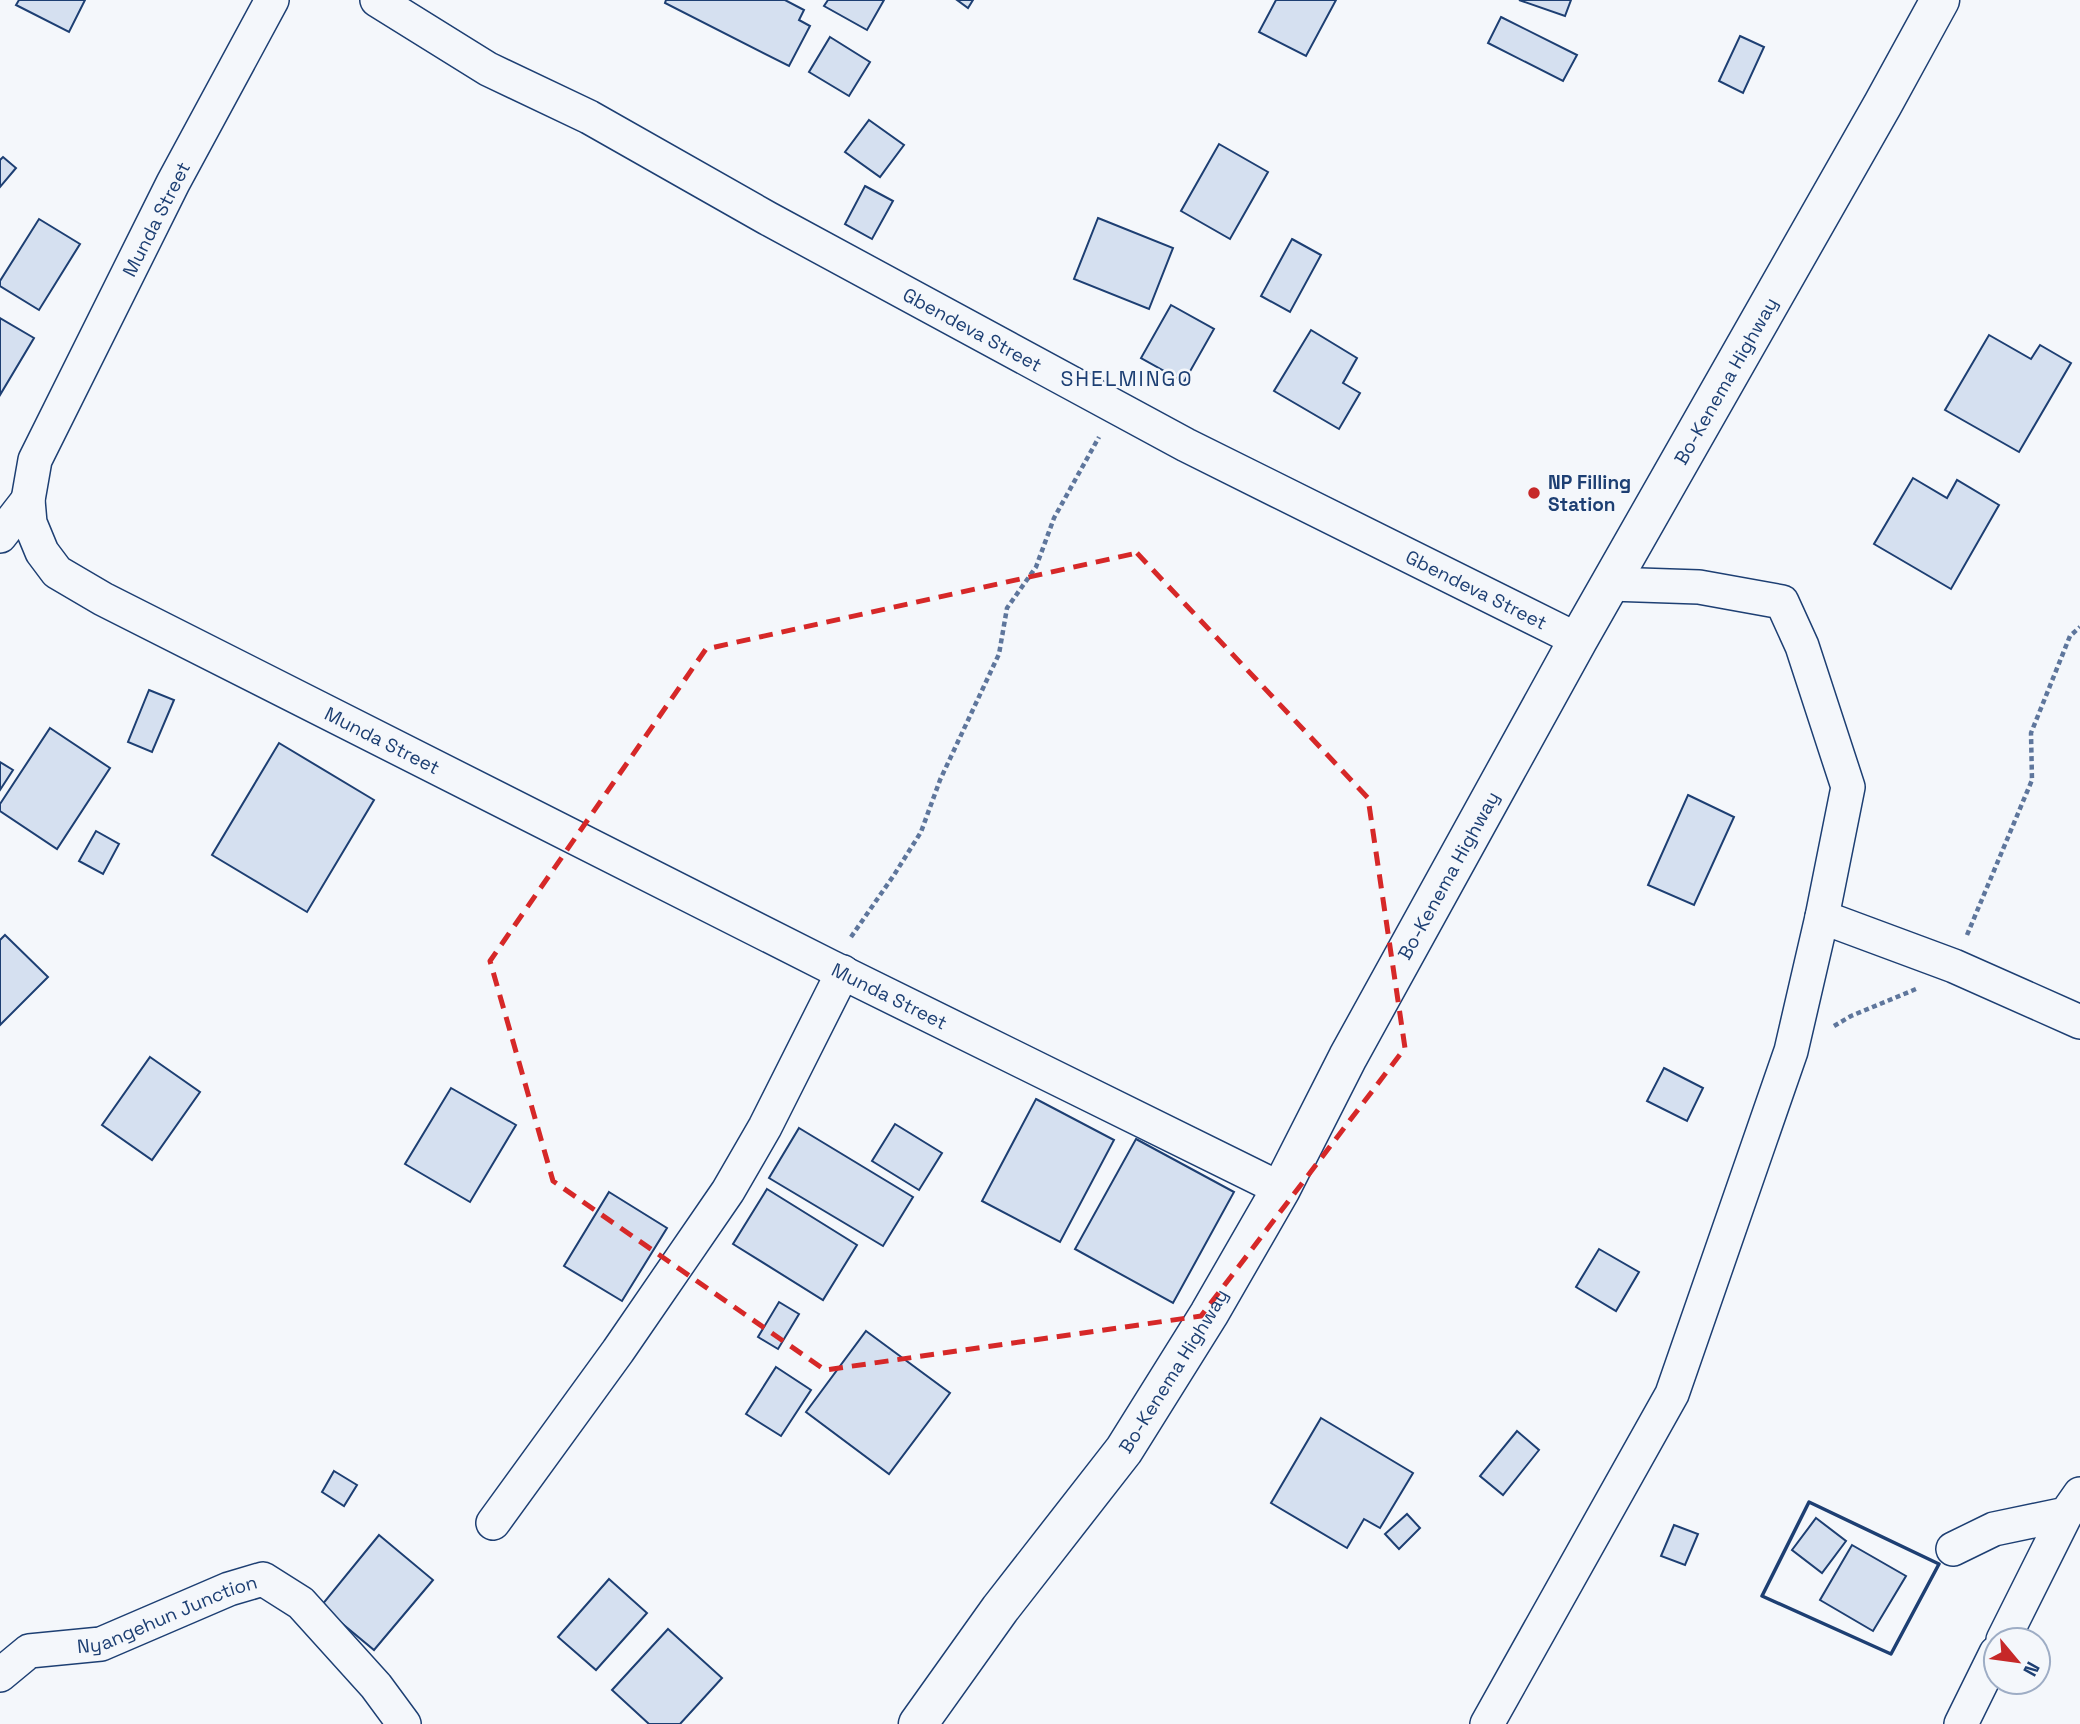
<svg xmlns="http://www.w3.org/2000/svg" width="2080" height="1724" font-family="'Space Grotesk',sans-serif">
<rect width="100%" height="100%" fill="#f4f7fb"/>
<g fill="#d5e0f0" stroke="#1d3f73" stroke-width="2">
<path d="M19 0H85L69 32 16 5Z"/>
<path d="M666 0H785L804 10 799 20 810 26 789 66 665 3Z"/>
<path d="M828 0H884L867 30 824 6Z"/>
<path d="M957 0H973L968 8Z"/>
<path d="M1276 0H1336L1306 56 1259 32Z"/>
<path d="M1519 0H1571L1565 16Z"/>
<path d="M1501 17 1577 55 1563 81 1488 43Z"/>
<path d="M1740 36 1764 47 1743 93 1719 81Z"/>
<path d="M830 37 870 62 849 96 809 72Z"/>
<path d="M869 120 904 145 880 177 845 152Z"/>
<path d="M1219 144 1268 172 1230 239 1181 211Z"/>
<path d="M3 157 16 168 0 187V160Z"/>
<path d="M865 186 893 201 872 239 845 224Z"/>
<path d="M1098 218 1173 248 1149 309 1074 279Z"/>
<path d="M39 219 80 244 39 310 0 286V281Z"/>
<path d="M1292 239 1321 255 1290 312 1261 296Z"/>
<path d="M1171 305 1214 329 1184 382 1141 358Z"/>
<path d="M0 318 34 338 0 395Z"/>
<path d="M1311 330 1357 358 1343 383 1360 393 1339 429 1274 391Z"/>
<path d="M1989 335 2031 359 2040 345 2071 363 2019 452 1945 410Z"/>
<path d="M1913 478 1947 498 1957 480 1999 505 1951 589 1874 544Z"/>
<path d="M149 690 174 700 152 752 128 742Z"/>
<path d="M50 728 110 768 57 849 0 811V804Z"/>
<path d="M279 743 374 800 307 912 212 855Z"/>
<path d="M0 762 13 770 0 790Z"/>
<path d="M1688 795 1734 817 1694 905 1648 885Z"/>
<path d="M96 831 119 844 103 874 79 861Z"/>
<path d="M5 935 48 977 0 1025V940Z"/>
<path d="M150 1057 200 1092 152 1160 102 1125Z"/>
<path d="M1664 1068 1703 1088 1687 1121 1647 1101Z"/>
<path d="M451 1088 516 1125 470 1202 405 1164Z"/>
<path d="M1036 1099 1114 1140 1060 1242 982 1201Z"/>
<path d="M895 1124 942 1153 919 1190 872 1161Z"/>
<path d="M799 1128 913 1197 883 1246 769 1178Z"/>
<path d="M1136 1139 1234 1192 1173 1303 1075 1249Z"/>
<path d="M767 1189 857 1245 823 1300 733 1244Z"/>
<path d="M609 1192 667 1228 622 1301 564 1266Z"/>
<path d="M1599 1249 1639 1272 1616 1311 1576 1287Z"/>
<path d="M779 1302 799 1314 778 1349 758 1337Z"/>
<path d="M866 1331 950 1393 889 1474 806 1412Z"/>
<path d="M776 1367 811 1390 781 1436 746 1414Z"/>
<path d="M1321 1418 1413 1473 1380 1528 1364 1519 1347 1548 1271 1503Z"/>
<path d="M1517 1431 1539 1450 1503 1495 1480 1476Z"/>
<path d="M334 1471 357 1485 344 1506 322 1492Z"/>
<path d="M1407 1514 1420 1528 1399 1549 1385 1534Z"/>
<path d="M1816 1518 1846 1541 1822 1573 1792 1550Z"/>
<path d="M1674 1525 1698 1534 1685 1565 1661 1556Z"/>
<path d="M379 1535 433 1580 374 1650 321 1606Z"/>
<path d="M1852 1545 1906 1576 1873 1631 1820 1600Z"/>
<path d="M609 1579 647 1613 596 1670 558 1637Z"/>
<path d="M668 1629 722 1678 680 1724H649L612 1690Z"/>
</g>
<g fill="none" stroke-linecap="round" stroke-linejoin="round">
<g stroke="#1d3f73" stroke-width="36">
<g id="street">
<path id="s1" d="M272 0 173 183 35 460 28 500 30 523 42 552 57 572 103 599 829 966 1281 1189"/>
<path id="s2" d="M377 0 488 69 589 117 767 218 1186 445 1578 640"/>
<path d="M0 536 28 500"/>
<path d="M1822 917 1954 966 2080 1022"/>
<path d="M493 1523 618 1351 728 1191 765 1127 843 972"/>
<path d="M1953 1549 1994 1529 2066 1514 2080 1494"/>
<path d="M2003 1640 2066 1514"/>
<path id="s3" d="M0 1675 29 1651 101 1644 229 1589 263 1579 301 1603 376 1686 404 1724"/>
<path d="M1487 1724 1672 1394 1791 1051 1822 917 1848 787 1802 646 1782 602 1699 587 1610 584"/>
<path d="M1961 1724 1996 1653"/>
</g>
</g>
<g stroke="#1d3f73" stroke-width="41">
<g id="highway">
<path id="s4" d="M918 1724 1000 1609 1124 1450 1209 1314 1281 1189 1348 1057 1578 640 1883 104 1940 0"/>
</g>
</g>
<g stroke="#5e769c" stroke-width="4.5" stroke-dasharray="5 3.5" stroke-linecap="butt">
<path d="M1967 935 2032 780 2031 733 2070 636 2080 627"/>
<path d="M851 937 894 875 921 832 940 780 999 654 1007 608 1036 567 1054 518 1099 437"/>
<path d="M1834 1026 1851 1016 1916 989"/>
</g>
<use href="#street" stroke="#f4f7fb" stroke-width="33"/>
<use href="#highway" stroke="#f4f7fb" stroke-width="38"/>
<path stroke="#1d3f73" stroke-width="3.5" d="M1809 1502 1939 1564 1891 1654 1762 1596Z"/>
</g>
<path fill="none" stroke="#d62828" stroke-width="5" stroke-dasharray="14 9" stroke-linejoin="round" d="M1137 553 1368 798 1405 1048 1201 1316 825 1370 553 1181 490 961 706 649Z"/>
<circle fill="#c62828" stroke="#f4f7fb" stroke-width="2.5" cx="1534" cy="493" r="7"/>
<g text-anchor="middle" stroke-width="5" stroke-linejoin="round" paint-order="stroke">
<g font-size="19" fill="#1d3f73" stroke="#f4f7fb">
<text transform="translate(156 219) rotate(-63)" y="7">Munda Street</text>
<text dy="7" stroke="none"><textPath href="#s2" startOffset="681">Gbendeva Street</textPath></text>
<text dy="7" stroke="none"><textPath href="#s4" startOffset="1570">Bo-Kenema Highway</textPath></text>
<text dy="7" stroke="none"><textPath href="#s2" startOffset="1248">Gbendeva Street</textPath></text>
<text dy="7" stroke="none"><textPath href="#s1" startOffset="1004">Munda Street</textPath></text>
<text dy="7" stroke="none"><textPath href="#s4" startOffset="1003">Bo-Kenema Highway</textPath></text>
<text dy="7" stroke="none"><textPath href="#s1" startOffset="1572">Munda Street</textPath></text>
<text dy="7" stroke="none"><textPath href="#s4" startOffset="436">Bo-Kenema Highway</textPath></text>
<text dy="7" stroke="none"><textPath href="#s3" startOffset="182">Nyangehun Junction</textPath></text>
</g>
<g font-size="19" font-weight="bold" fill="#1d3f73" stroke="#f4f7fb" text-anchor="start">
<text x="1548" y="489">NP Filling<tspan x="1548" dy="22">Station</tspan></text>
</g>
<g font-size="21" letter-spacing="2" fill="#1d3f73" stroke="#f4f7fb">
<text x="1127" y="386">SHELMINGO</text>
</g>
</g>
<g transform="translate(2017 1661) rotate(119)"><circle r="33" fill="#f4f7fb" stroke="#9eadc5" stroke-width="2"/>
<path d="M0-5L12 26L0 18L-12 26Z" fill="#c62828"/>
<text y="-10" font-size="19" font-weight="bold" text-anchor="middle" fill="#1d3f73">N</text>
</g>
</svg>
